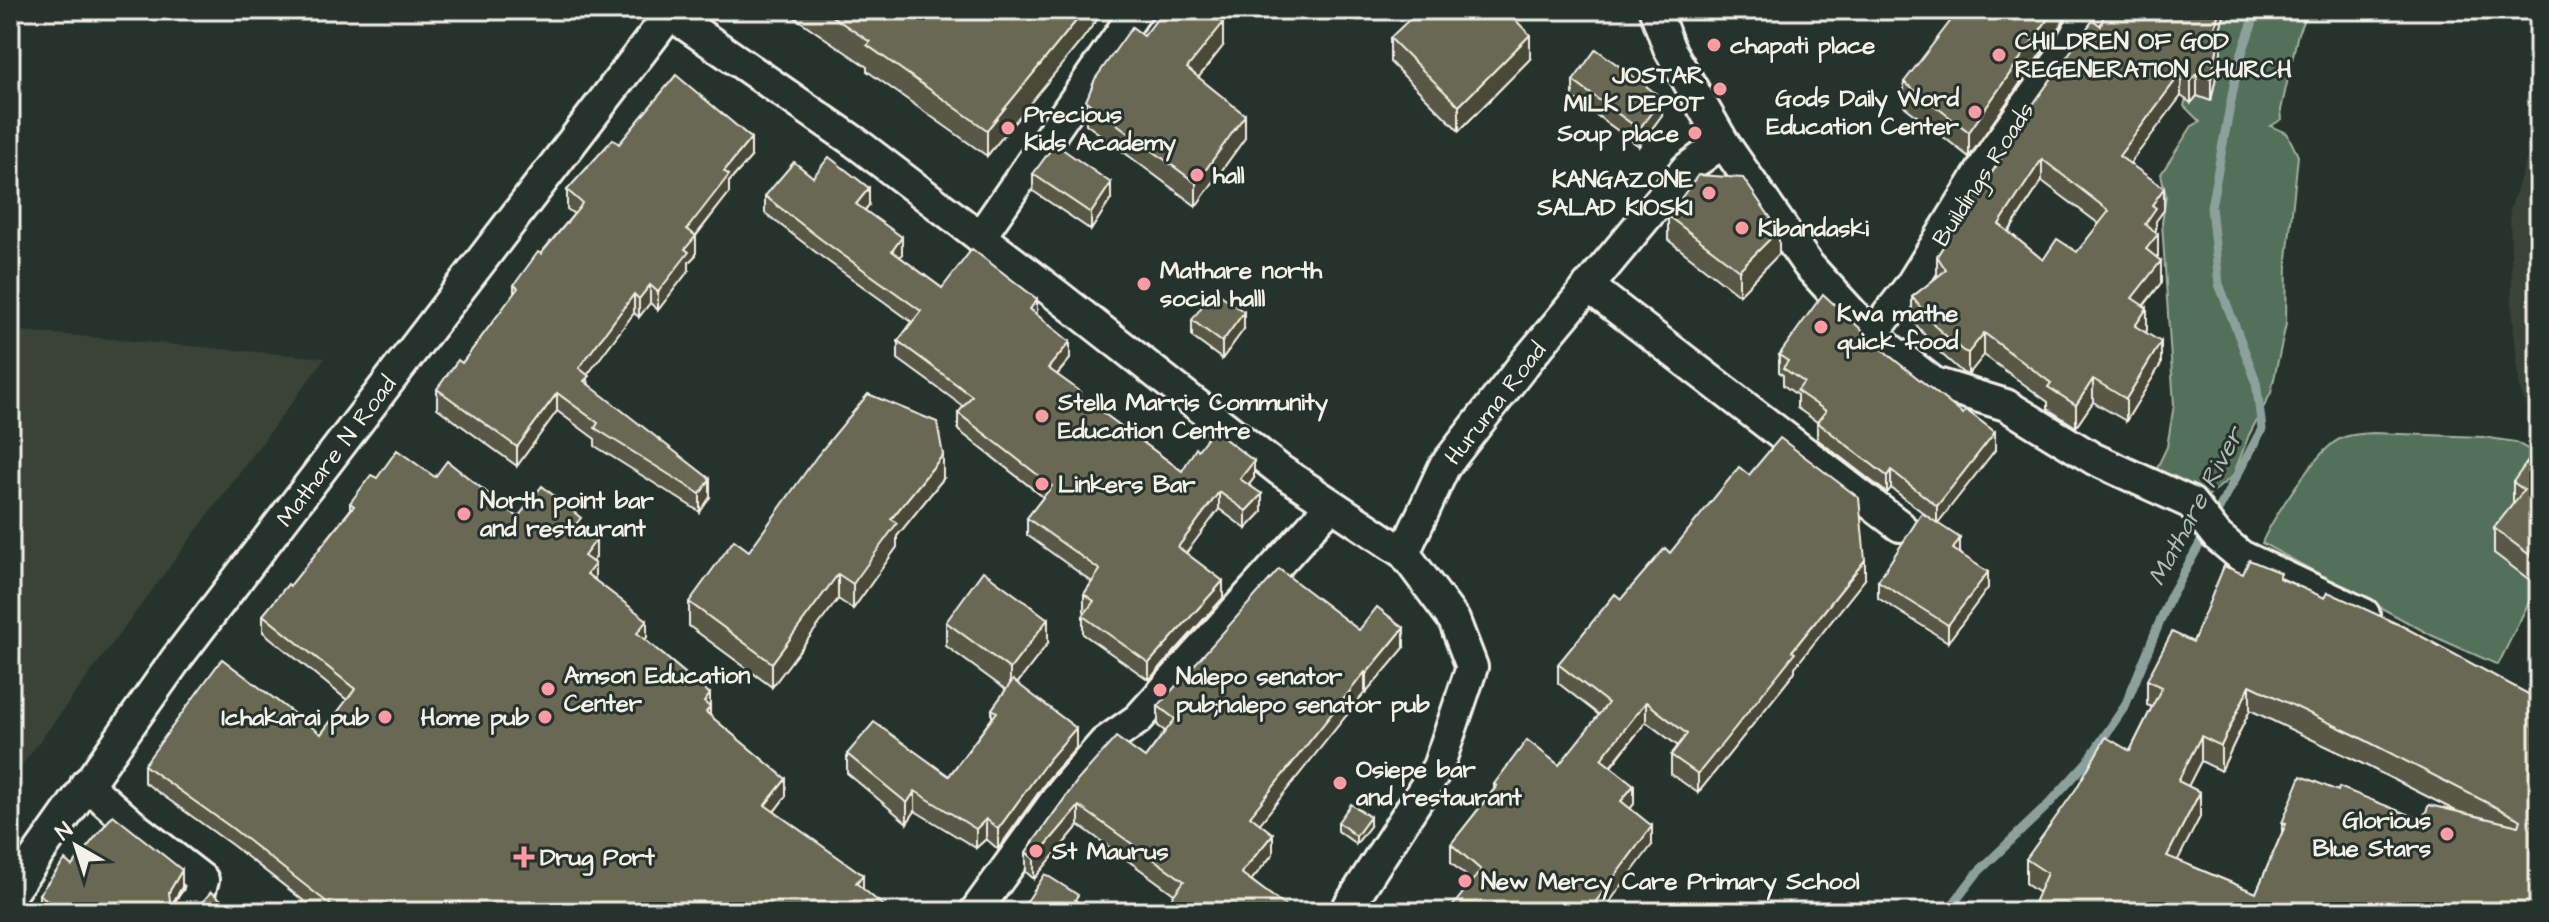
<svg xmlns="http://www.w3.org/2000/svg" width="2549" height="922" font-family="'Architects Daughter',sans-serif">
<rect width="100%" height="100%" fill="#26332d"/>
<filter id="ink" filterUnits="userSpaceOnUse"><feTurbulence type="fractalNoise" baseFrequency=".0125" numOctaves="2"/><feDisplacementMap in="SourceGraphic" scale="16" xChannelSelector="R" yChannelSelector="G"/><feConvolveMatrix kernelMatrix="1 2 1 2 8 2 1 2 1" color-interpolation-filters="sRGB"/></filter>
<g filter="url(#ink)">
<g fill="#3a4338">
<path d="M2539 122V432L2520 390 2512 307 2510 210Z"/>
<path d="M10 330 325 358 10 781Z"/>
</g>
<g fill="#52715a" stroke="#a3b1a1" stroke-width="2">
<path d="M2228 10H2308L2298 33 2281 110 2282 119 2271 126 2287 133 2298 156 2287 259 2286 324 2271 393 2249 435 2233 476 2208 496 2173 509 2154 474 2167 447 2174 405 2162 223 2166 196 2161 174 2192 126 2200 122 2184 106C2193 67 2211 44 2228 10Z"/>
<path d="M2373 433 2483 437 2515 442 2539 455V587L2529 602 2498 665 2431 635 2262 543C2271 520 2319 446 2342 438 2351 434 2364 434 2373 433Z"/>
</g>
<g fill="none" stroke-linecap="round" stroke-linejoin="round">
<g stroke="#8da19c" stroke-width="9">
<path d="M2213 520 2262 429 2256 381 2219 284 2211 207 2238 64 2257 10"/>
<path d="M1947 912 1977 873 2048 805 2087 762 2125 706 2170 597 2206 533"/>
</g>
<g stroke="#f4f1e8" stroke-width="36">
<g id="minor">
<path d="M1655 10 1669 48 1723 142 1808 265 1872 335 1934 383 2006 405 2094 459 2191 503 2217 536 2241 556 2364 614"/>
<path d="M670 14 855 142 1058 296 1281 471 1404 553 1454 620 1472 667 1438 767 1345 912"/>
<path d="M980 237 1137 10"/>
<path d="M1588 286 1900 526"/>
<path d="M1872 335 1911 285 1997 146 2069 47 2090 10"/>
<path d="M1404 553 1444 467 1528 359 1686 169 1723 142"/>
<path d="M86 784 137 829 203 880 198 897 187 912"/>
<path d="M10 894 177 658 673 10"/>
<path d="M975 912 1064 789 1104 743 1138 719 1331 505"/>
</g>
</g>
<use href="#minor" stroke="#26332d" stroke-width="30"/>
</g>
<g fill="#595947" stroke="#f4f1e8" stroke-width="2" fill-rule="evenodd">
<path d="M784 10H1104L1081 41 987 156 867 71V67Z"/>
<path d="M2064 10V20L1969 157 1904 106V82Z"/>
<path d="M2105 10H2225L2220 30 2221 52 2211 101 2197 96 2191 103 2181 96 2130 163 2164 210 2156 221 2155 232 2158 256 2157 257 2161 283 2144 306 2147 330 2146 332 2161 364 2126 421 2093 402 2076 427 2048 409V402L1984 355 1968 375 1963 373 1937 350 1912 320V297L1937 278V256L1998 163V157L2101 26ZM2042 181 2099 224 2077 252 2043 260 2009 232Z"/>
<path d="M1144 36 1223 46 1198 78 1245 138 1196 206 1086 124V101Z"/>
<path d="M1390 38 1530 59 1459 131 1390 62Z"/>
<path d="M1573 81 1662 115 1639 146 1573 98Z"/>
<path d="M619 144 751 157 729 182V193L696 236V255L689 262V270L658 310 650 303 639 317 634 313 587 375 589 385 710 497 700 512 595 446V439L557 411 517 466 437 408V389L462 363 514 294V285L574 214 567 209V190Z"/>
<path d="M1033 174 1111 199 1091 230 1033 191Z"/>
<path d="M813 177 869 205 865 210 902 254 900 257 942 288 1037 315 1070 359 1057 375 1081 397 1182 471 1254 478 1249 485 1262 512 1246 529 1219 509 1186 553 1223 598 1149 680 1083 634V616L1085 613 1084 611V594L1092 582 1027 535V518L1043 497 958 430V413L964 407 898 359V341L912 322 822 257 765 213V196Z"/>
<path d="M1668 216 1779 254 1739 295 1668 240Z"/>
<path d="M1192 320 1244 329 1222 359 1192 337Z"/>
<path d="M1779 355 1891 357 1995 450 1937 523 1988 588 1948 642 1878 598V581L1935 522 1891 488 1887 493 1817 439V422L1797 408V395L1783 385V375L1779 372Z"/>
<path d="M2539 470V587L2494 553V528L2513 504V482Z"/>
<path d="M435 477 518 517 581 528 596 557 592 562 595 580 647 637 645 640 710 694V715L786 796 774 812 889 912H318L232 845 144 782V765L321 734 347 700 263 632V615L290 586 350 510V503L377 478Z"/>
<path d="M943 479 897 536V547L853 609 838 599 772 687 689 626V602L749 551Z"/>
<path d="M1670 553 1865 579 1795 667V672L1698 793 1671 774V755L1678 746 1646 722 1611 767 1634 804 1630 809 1652 845 1472 881 1451 863V844L1494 789V784L1559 765 1599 715 1558 683V664L1621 599Z"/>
<path d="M2243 574 2281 578 2530 695 2539 912 2039 893 2026 884V859L2130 751 2152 707 2147 705V680L2193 642ZM2250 710 2355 760 2456 811 2422 820 2338 791 2282 823V833L2256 893 2177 860 2200 817 2188 786 2201 761 2221 771Z"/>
<path d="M946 622 1048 643 1017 684 1076 748 1049 778 998 849 986 839 976 848 915 811 907 823 847 773V754L949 776 992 718V709L1006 690 946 646Z"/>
<path d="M1359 630 1404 648 1366 693 1365 692 1259 824 1273 854 1251 880 1290 912 1174 894 1079 825 1034 879 1026 872V852L1078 780 1145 758 1165 731 1158 726V706Z"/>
<path d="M1338 822 1370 826 1356 844 1338 831Z"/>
<path d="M72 866 182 887 172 904 177 910 39 911V894Z"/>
</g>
<g fill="#484839" stroke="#f4f1e8" stroke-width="2">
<path d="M1085 10H1104L1081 41 987 156V130Z"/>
<path d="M2054 10H2064V20L1969 157V132Z"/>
<path d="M2219 10H2225L2215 50V28Z"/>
<path d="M1223 23V46L1187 92V68Z"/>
<path d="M2221 30V52L2211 101V79Z"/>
<path d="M1530 35V59L1459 131V106Z"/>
<path d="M2181 73V96L2119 178V156Z"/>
<path d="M2197 73V96L2191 103V81Z"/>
<path d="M1662 98V115L1639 146V129Z"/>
<path d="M1245 115V138L1196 206V183Z"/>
<path d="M751 138V157L729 182V193L692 240 696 236V255L689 262V270L658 310V292L687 229 724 171Z"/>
<path d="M2042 159V181L1999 246V224Z"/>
<path d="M1111 183V199L1091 230V213Z"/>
<path d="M869 188V205L856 221V204Z"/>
<path d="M2164 188V210L2156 221V230L2145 246V224L2152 205Z"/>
<path d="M1779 230V254L1739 295V270Z"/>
<path d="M2158 234V256L2146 271V249Z"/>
<path d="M902 237V254L892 268V251Z"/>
<path d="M2161 261V283L2132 320V298Z"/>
<path d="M650 285V303L639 317V299Z"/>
<path d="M634 294V313L579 386V368Z"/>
<path d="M1037 299V316L1030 309Z"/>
<path d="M2147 308V330L2135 348V326Z"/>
<path d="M1244 312V329L1222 359V342Z"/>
<path d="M1984 333V355L1968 375V353Z"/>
<path d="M1070 342V359L1048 385V368Z"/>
<path d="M2161 342V364L2126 421V399Z"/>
<path d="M2093 379V402L2076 427V405Z"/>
<path d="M557 393V411L517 466V447Z"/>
<path d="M1995 432V450L1937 524V506Z"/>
<path d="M943 455V479L897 536V547L853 609V584L891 519Z"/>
<path d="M1254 461V478L1240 496V479Z"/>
<path d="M1891 470V488L1887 493V476Z"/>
<path d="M710 479V497L700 512V494Z"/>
<path d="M1219 492V509L1178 564V547Z"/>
<path d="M1262 494V512L1246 529V511Z"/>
<path d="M1960 538V555L1953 549Z"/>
<path d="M596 540V557L584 573V556Z"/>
<path d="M1865 560V579L1795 667V672L1698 793V774L1792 651Z"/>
<path d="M595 564V581L587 574Z"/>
<path d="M1988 572V588L1948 642V625Z"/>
<path d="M838 574V599L772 687V663Z"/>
<path d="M1223 581V598L1149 680V663Z"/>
<path d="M1048 619V643L1010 693V669Z"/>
<path d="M647 620V637L637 650V633Z"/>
<path d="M1404 628V648L1366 693V674Z"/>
<path d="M1365 672V692L1250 836V816Z"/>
<path d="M2250 685V710L2221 771V746Z"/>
<path d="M710 694V724L704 702Z"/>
<path d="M1646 702V722L1601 778V759Z"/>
<path d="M1076 728V748L1049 778 998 849V829L1049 759Z"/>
<path d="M2201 736V761L2178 806V781Z"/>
<path d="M786 779V796L765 823V805Z"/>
<path d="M1634 785V804L1621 820V801Z"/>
<path d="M915 791V811L907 823V803Z"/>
<path d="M2200 792V817L2167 881V856Z"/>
<path d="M1079 806V825L1034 879V859Z"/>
<path d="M1370 817V826L1356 844V836Z"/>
<path d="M986 819V839L976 848V829Z"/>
<path d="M1652 826V845L1602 912 1594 904Z"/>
<path d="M1273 834V854L1241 893V873Z"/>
<path d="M182 870V887L169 909V892Z"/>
<path d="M863 875V892L856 883Z"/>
<path d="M460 902V912H452Z"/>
</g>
<g fill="#676752" stroke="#f4f1e8" stroke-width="2" fill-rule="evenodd">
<path d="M823 10H1085L987 130 867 45 870 42Z"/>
<path d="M1164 10H1206L1223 23 1187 68 1245 115 1196 183 1086 101 1095 79 1132 27 1144 36Z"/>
<path d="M1419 10H1506L1530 35 1459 106 1390 38Z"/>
<path d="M1959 10H2054L1969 132 1904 82Z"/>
<path d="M2105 10H2219L2215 28 2221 30 2211 79 2197 73 2191 81 2181 73 2119 156 2164 188 2152 205 2156 208 2145 224 2158 234 2146 249 2161 261 2132 298 2147 308 2135 326 2161 342 2126 399 2093 379 2076 405 2048 387 2051 383 1984 333 1968 353 1963 351 1937 328 1912 297 1946 270 1937 256 2001 159 1998 157 2012 134 2093 20 2101 26ZM2042 159 2109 211 2077 252 2057 239 2043 260 1999 224Z"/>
<path d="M1596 49 1662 98 1639 129 1573 81Z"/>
<path d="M676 75 751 138 724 171 729 175 687 229 696 236 685 249 689 252 658 292 650 285 639 299 634 294 579 368 589 376 584 381 710 479 700 494 595 428 598 423 557 393 517 447 437 389 458 360 462 363 518 288 514 285 538 252 541 254 580 207 582 203 567 190 613 139 619 144Z"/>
<path d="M1055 144 1111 183 1091 213 1033 174Z"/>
<path d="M829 157 869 188 856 204 902 237 892 251 942 288 972 249 1037 299 1030 309 1070 342 1048 368 1081 392 1079 395 1182 471 1196 448 1198 450 1213 430 1254 461 1240 479 1262 494 1246 511 1219 492 1178 547 1223 581 1149 663 1083 616 1094 601 1084 594 1100 570 1027 518 1052 486 958 413 972 396 898 341 921 311 822 240 765 196 794 162 813 177Z"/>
<path d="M1698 175 1743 178 1779 230 1739 270 1668 216Z"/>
<path d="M1214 290 1244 312 1222 342 1192 320Z"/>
<path d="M1823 294 1891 357 1963 414 1966 410 1995 432 1937 506 1891 470 1887 476 1817 422 1826 411 1797 391 1804 382 1783 368 1788 361 1779 355Z"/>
<path d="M868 394 937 422 943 455 891 519 897 523 853 584 838 574 772 663 689 602 734 540 749 551 817 456Z"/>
<path d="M1780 438 1859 498 1865 560 1792 651 1795 653 1698 774 1671 755 1687 734 1646 702 1601 759 1634 785 1621 801 1652 826 1594 904 1603 912H1448L1481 870 1451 844 1497 786 1494 784 1527 740 1559 765 1608 703 1558 664 1615 594 1621 599 1665 548 1670 553 1739 467 1749 475Z"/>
<path d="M397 450 435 477 447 461 518 517 542 486 581 518 576 524 596 540 584 556 595 564 587 574 647 620 637 633 710 694 704 702 710 707 706 712 786 779 765 805 863 875 856 883 885 907 884 908 889 912H473L460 902 452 912H335L337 910 232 828 144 765 222 659 321 734 355 689 263 615 288 584 290 586 354 506 350 503 371 475 377 478Z"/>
<path d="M2528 461 2539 470V562L2494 528 2524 490 2513 482Z"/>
<path d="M1922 513 1960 538 1953 549 1988 572 1948 625 1878 581Z"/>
<path d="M2249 560 2281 573 2279 578 2325 598 2328 592 2404 627 2530 695 2539 697V912H2030L2047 873 2026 859 2076 789 2106 737 2130 751 2162 687 2147 680 2172 632 2193 642 2224 566 2243 574ZM2250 685 2355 735 2521 820 2519 826 2429 805 2422 820 2339 787 2338 791 2301 776 2282 823 2286 824 2256 893 2167 856 2200 792 2178 781 2201 736 2221 746Z"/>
<path d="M1279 569 1359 630 1377 607 1404 628 1366 674 1365 672 1250 816 1273 834 1241 873 1290 909 1289 912H1161L1184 881 1079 806 1034 859 1026 852 1078 780 1116 737 1145 758 1175 719 1158 706Z"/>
<path d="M983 571 1048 619 1010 669 946 622Z"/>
<path d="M1013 680 1076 728 1049 759 998 829 986 819 976 829 915 791 907 803 847 754 874 722 949 776 997 712 992 709Z"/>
<path d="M1351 804 1370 817 1356 836 1338 822Z"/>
<path d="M113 815 182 870 169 892 170 901 177 910 184 912H38L47 900 39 894 65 860 72 866Z"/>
<path d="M1045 874 1078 895 1075 900 1093 912H1020Z"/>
<path d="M211 892 237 912H190L195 911Z"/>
</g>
</g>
<g fill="#ff9aa2" stroke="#26332d" stroke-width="3">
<circle cx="1714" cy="45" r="8"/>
<circle cx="1999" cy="55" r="8"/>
<circle cx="1720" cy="89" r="8"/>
<circle cx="1975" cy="112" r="8"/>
<circle cx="1008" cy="128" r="8"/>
<circle cx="1695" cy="133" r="8"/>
<circle cx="1197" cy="175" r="8"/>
<circle cx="1709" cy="193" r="8"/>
<circle cx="1742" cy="228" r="8"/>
<circle cx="1144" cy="284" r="8"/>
<circle cx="1821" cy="327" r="8"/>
<circle cx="1042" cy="416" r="8"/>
<circle cx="1042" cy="484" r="8"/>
<circle cx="464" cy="514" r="8"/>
<circle cx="548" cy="689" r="8"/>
<circle cx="1160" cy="690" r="8"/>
<circle cx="385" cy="717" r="8"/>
<circle cx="545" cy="717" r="8"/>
<circle cx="1340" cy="783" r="8"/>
<circle cx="2447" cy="834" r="8"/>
<circle cx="1036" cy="851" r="8"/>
<path d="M520 845h8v8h8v8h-8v8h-8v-8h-8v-8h8z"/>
<circle cx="1465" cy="881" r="8"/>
</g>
<g text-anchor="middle" stroke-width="6" stroke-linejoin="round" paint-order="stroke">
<g font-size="24" font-weight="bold" fill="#f4f1e8" stroke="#26332d" text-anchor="start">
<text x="2015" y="49">CHILDREN OF GOD<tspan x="2015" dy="28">REGENERATION CHURCH</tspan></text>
<text x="1730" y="53">chapati place</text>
<text x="1704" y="83" text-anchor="end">JOSTAR<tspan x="1704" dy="28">MILK DEPOT</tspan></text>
<text x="1959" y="106" text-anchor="end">Gods Daily Word<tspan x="1959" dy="28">Education Center</tspan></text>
<text x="1024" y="122">Precious<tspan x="1024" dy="28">Kids Academy</tspan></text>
<text x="1679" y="141" text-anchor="end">Soup place</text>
<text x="1213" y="183">hall</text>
<text x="1693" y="187" text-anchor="end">KANGAZONE<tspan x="1693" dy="28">SALAD KIOSKI</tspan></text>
<text x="1758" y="236">Kibandaski</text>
<text x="1160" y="278">Mathare north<tspan x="1160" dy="28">social halll</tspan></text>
<text x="1837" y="321">Kwa mathe<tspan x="1837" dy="28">quick food</tspan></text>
<text x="1058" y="410">Stella Marris Community<tspan x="1058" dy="28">Education Centre</tspan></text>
<text x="1058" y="492">Linkers Bar</text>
<text x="480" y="508">North point bar<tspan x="480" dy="28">and restaurant</tspan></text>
<text x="564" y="683">Amson Education<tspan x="564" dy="28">Center</tspan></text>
<text x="1176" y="684">Nalepo senator<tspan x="1176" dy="28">pub;nalepo senator pub</tspan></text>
<text x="369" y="725" text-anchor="end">Ichakarai pub</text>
<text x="529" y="725" text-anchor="end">Home pub</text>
<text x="1356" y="777">Osiepe bar<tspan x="1356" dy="28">and restaurant</tspan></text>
<text x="2431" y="828" text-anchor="end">Glorious<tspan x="2431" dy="28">Blue Stars</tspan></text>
<text x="1052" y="859">St Maurus</text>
<text x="540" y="865">Drug Port</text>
<text x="1481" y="889">New Mercy Care Primary School</text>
</g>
<g font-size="24" fill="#f4f1e8" stroke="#26332d">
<text transform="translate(1983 174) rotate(-57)" y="8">Buildings Roads</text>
<text transform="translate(1495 403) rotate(-52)" y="8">Huruma Road</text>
<text transform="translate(336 451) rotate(-53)" y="8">Mathare N Road</text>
</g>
<g font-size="26" font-style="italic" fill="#afbcb6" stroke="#26332d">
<text transform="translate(2195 506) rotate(-62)" y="9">Mathare River</text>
</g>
</g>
<rect width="2549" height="922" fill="none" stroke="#26332d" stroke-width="40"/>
<rect x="20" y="20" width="2509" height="882" fill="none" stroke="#f4f1e8" stroke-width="3" filter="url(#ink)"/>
<g transform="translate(76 846) rotate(321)" stroke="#26332d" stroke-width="6" paint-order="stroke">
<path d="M0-6L14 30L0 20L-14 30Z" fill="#f4f1e8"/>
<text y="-12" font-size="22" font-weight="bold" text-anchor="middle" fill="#f4f1e8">N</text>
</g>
</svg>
